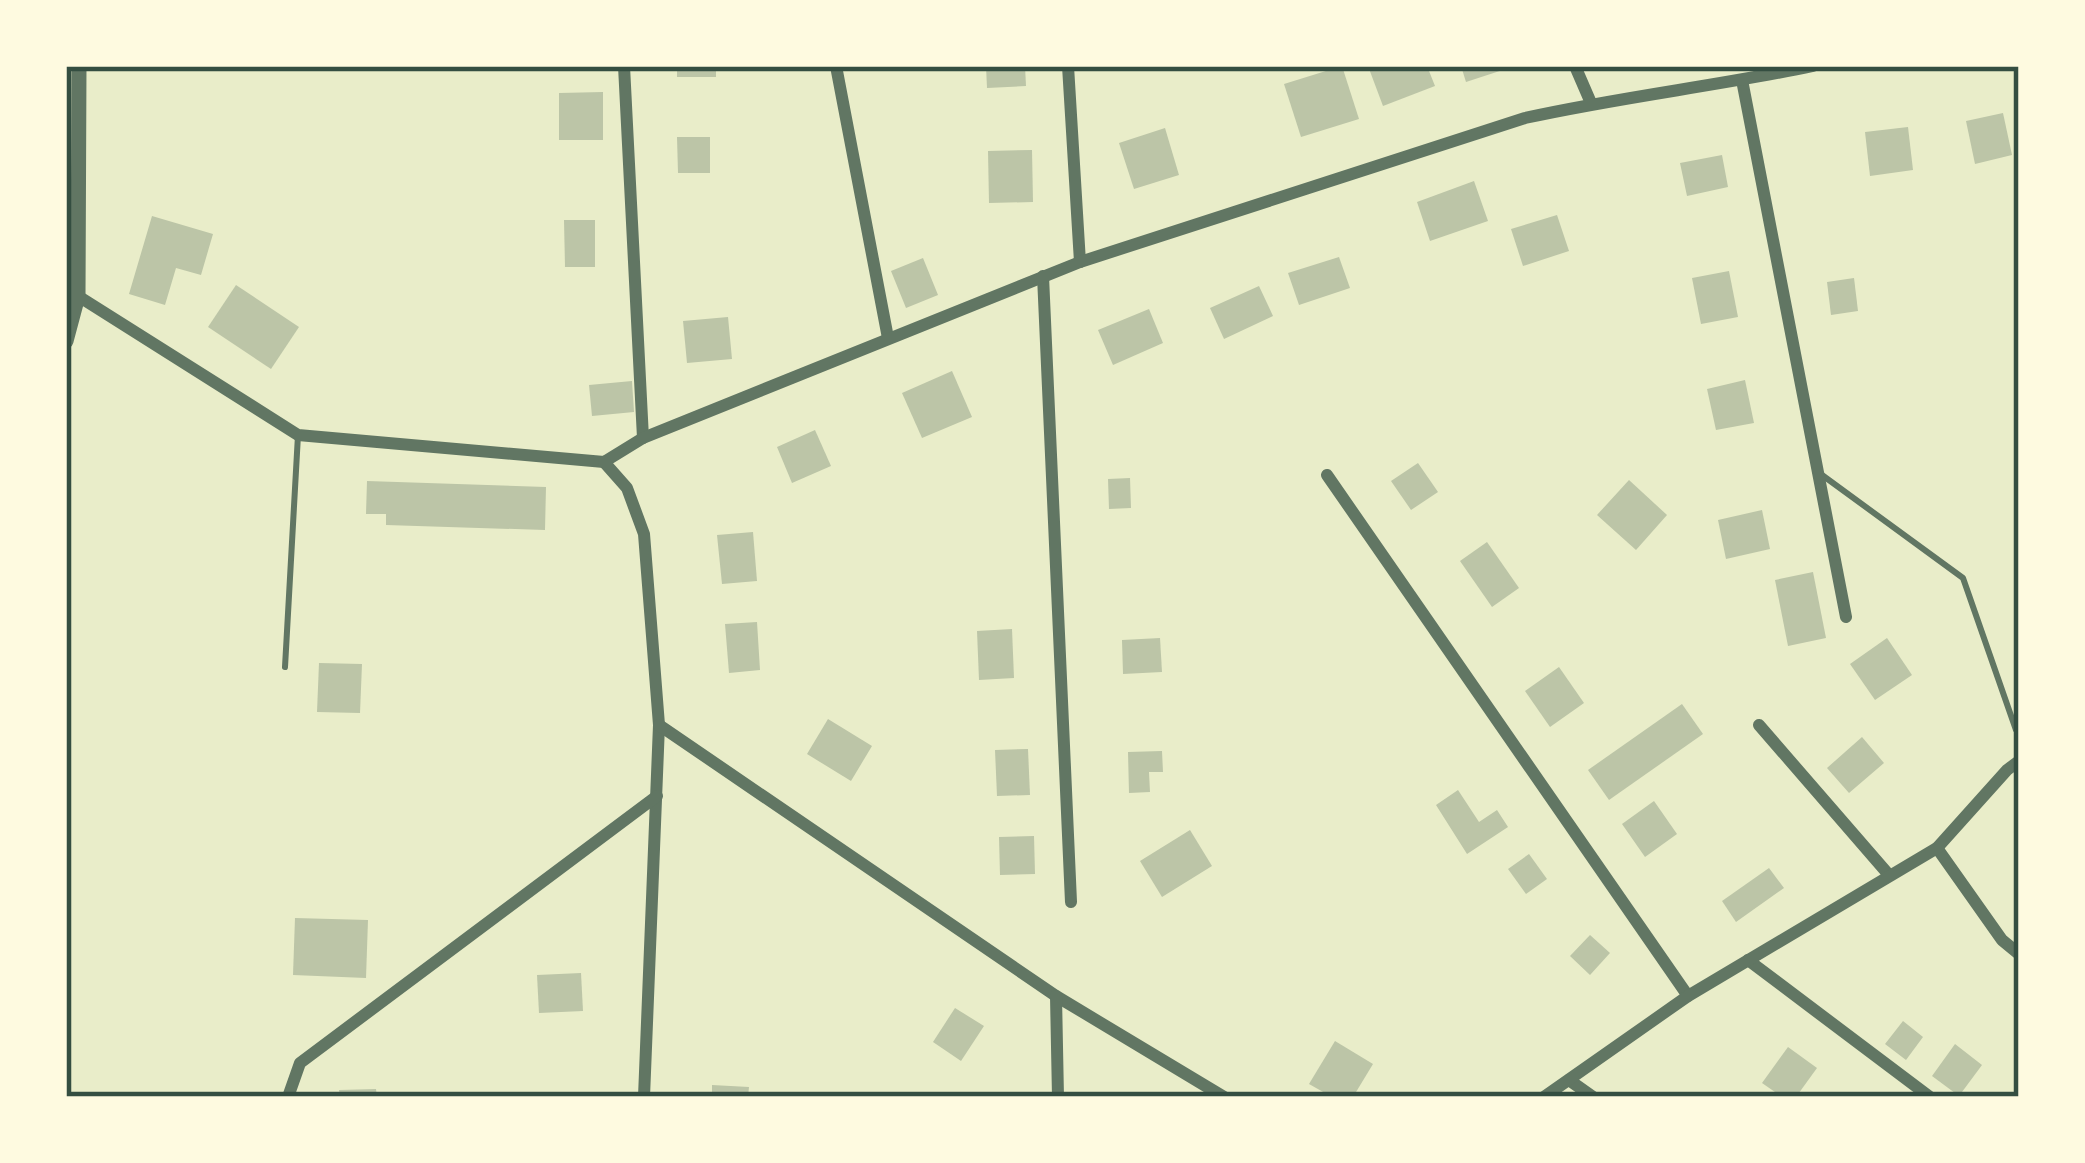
<svg xmlns="http://www.w3.org/2000/svg" width="2085" height="1163" font-family="Mulish,sans-serif">
<rect width="100%" height="100%" fill="#e9edc9"/>
<g fill="#bcc5a7">
<rect x="677" y="66" width="39" height="11"/>
<path d="M986 66H1025L1026 86 987 88Z"/>
<path d="M1342 66 1359 119 1301 137 1284 84Z"/>
<path d="M1368 66H1427L1435 86 1383 106Z"/>
<path d="M1461 66H1512V67L1466 82Z"/>
<path d="M603 92V140H559V93Z"/>
<path d="M2003 113 2012 155 1975 164 1966 121Z"/>
<path d="M1908 127 1913 170 1870 176 1865 132Z"/>
<path d="M1165 128 1179 175 1134 189 1119 143Z"/>
<path d="M677 137H710V173H678Z"/>
<path d="M1032 150 1033 202 989 203 988 151Z"/>
<path d="M1722 155 1728 187 1687 196 1680 163Z"/>
<path d="M1474 181 1488 221 1430 241 1417 202Z"/>
<path d="M1557 215 1569 251 1523 266 1511 229Z"/>
<path d="M152 216 213 234 201 275 176 268 165 305 129 294Z"/>
<path d="M564 220H595V267H565Z"/>
<path d="M1339 257 1350 288 1299 305 1288 273Z"/>
<path d="M923 258 938 295 906 308 891 271Z"/>
<path d="M1729 271 1738 317 1701 324 1692 278Z"/>
<path d="M1854 278 1858 311 1831 315 1827 282Z"/>
<path d="M236 285 299 327 271 369 208 327Z"/>
<path d="M1259 286 1273 316 1224 339 1210 308Z"/>
<path d="M1149 309 1163 343 1113 365 1098 330Z"/>
<path d="M728 317 732 359 687 363 683 321Z"/>
<path d="M952 371 972 417 922 438 902 393Z"/>
<path d="M1745 380 1754 423 1716 430 1707 389Z"/>
<path d="M632 381 634 412 592 416 589 385Z"/>
<path d="M815 430 831 466 792 483 777 447Z"/>
<path d="M1418 463 1438 492 1411 510 1391 481Z"/>
<path d="M1130 478 1131 508 1109 509 1108 479Z"/>
<path d="M1629 480 1667 515 1636 550 1597 515Z"/>
<path d="M367 481 546 487 545 530 386 525V514H366Z"/>
<path d="M1762 510 1770 549 1726 559 1718 520Z"/>
<path d="M753 532 757 581 722 584 717 535Z"/>
<path d="M1487 542 1519 588 1492 607 1460 561Z"/>
<path d="M1813 572 1826 638 1788 646 1775 580Z"/>
<path d="M757 622 760 670 729 673 725 624Z"/>
<path d="M1012 629 1014 678 979 680 977 631Z"/>
<path d="M1160 638 1162 672 1123 674 1122 640Z"/>
<path d="M1887 638 1912 675 1875 700 1850 664Z"/>
<path d="M319 663 362 664 360 713 317 712Z"/>
<path d="M1559 667 1584 703 1550 727 1525 691Z"/>
<path d="M1682 704 1703 734 1609 800 1588 770Z"/>
<path d="M828 719 872 746 851 781 807 754Z"/>
<path d="M1862 737 1884 763 1849 793 1827 768Z"/>
<path d="M1028 749 1030 795 997 796 995 750Z"/>
<path d="M1162 751 1163 772H1149L1150 792 1129 793 1128 752Z"/>
<path d="M1458 790 1479 822 1497 810 1508 827 1467 854 1436 805Z"/>
<path d="M1654 801 1677 834 1645 857 1622 824Z"/>
<path d="M1190 830 1212 866 1162 897 1140 861Z"/>
<path d="M1034 836 1035 874 1000 875 999 837Z"/>
<path d="M1529 854 1547 879 1526 894 1508 869Z"/>
<path d="M1769 868 1784 888 1736 922 1722 901Z"/>
<path d="M295 918 368 920 366 978 293 975Z"/>
<path d="M1590 935 1610 953 1590 975 1570 956Z"/>
<path d="M581 973 583 1011 539 1013 537 975Z"/>
<path d="M955 1008 984 1026 961 1061 933 1042Z"/>
<path d="M1903 1021 1923 1037 1906 1060 1885 1044Z"/>
<path d="M1335 1041 1373 1064 1353 1097H1332L1309 1084Z"/>
<path d="M1955 1044 1982 1065 1959 1096 1932 1076Z"/>
<path d="M1788 1047 1817 1068 1796 1097H1782L1762 1083Z"/>
<path d="M712 1085 749 1087 748 1097H712Z"/>
<path d="M376 1089 377 1097H340L339 1090Z"/>
</g>
<g fill="none" stroke-linecap="round" stroke-linejoin="round">
<g stroke="#617663" stroke-width="6">
<path d="M1822 475 1963 578 2016 730"/>
<path d="M285 667 298 435"/>
</g>
<g stroke="#617663" stroke-width="12">
<path d="M624 66 643 438"/>
<path d="M836 66 888 338"/>
<path d="M1068 66 1080 262"/>
<path d="M1575 66 1591 103"/>
<path d="M1742 80 1846 617"/>
<path d="M1043 276 1071 902"/>
<path d="M78 296 298 435 604 462 643 438 1080 262 1525 118C1620 97 1717 86 1813 66"/>
<path d="M604 462 627 488 644 534 659 725 644 1097"/>
<path d="M1327 475 1688 996"/>
<path d="M659 725 1056 996 1224 1097"/>
<path d="M1759 725 1889 875"/>
<path d="M1937 848 2002 940 2019 954"/>
<path d="M1748 960 1930 1097"/>
<path d="M1056 996 1058 1097"/>
<path d="M1569 1080 1593 1097"/>
<path d="M288 1097 300 1063 657 796"/>
<path d="M1544 1097 1688 996 1937 848 2007 770 2019 761"/>
</g>
<path stroke="#617663" stroke-width="15" d="M66 341 78 296 79 66"/>
</g>
<rect width="2085" height="1163" fill="none" stroke="#fefae0" stroke-width="138"/>
<rect x="69" y="69" width="1947" height="1025" fill="none" stroke="#344e41" stroke-width="4.5"/>
</svg>
